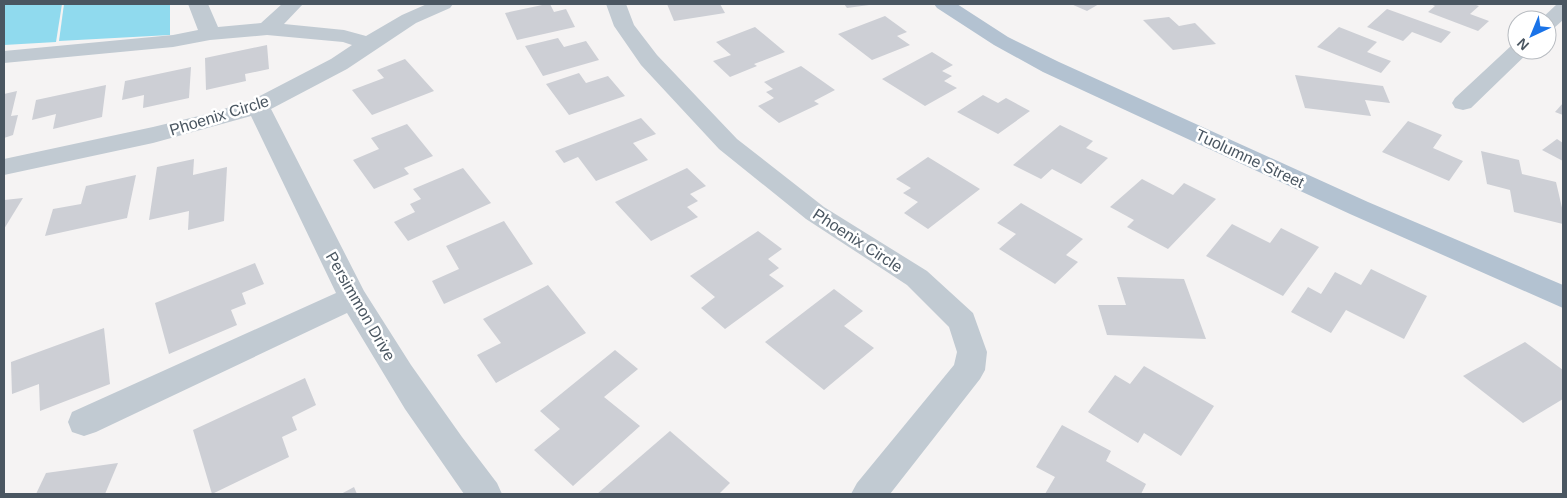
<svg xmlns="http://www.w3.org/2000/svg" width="1567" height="498" font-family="Arial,sans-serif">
<rect width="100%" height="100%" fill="#f5f3f3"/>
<g fill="#90daee">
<path d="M4 4H62L56 42 4 45Z"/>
<path d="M64 4H170V35L59 41Z"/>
</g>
<g fill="#cdcfd5">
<path d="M547 4H550L554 12 566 9 575 27 517 40 505 13Z"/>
<path d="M667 4H720L725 13 674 21Z"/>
<path d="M844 4H869V5L847 8Z"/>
<path d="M1071 4H1099L1087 11Z"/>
<path d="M1430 4H1473L1479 6 1470 14 1489 21 1478 31 1428 12 1435 6Z"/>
<path d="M1387 9 1451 32 1441 43 1412 32 1403 41 1367 27Z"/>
<path d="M885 16 907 32 897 36 910 45 872 60 838 34Z"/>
<path d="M1169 17 1179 26 1195 23 1216 44 1173 50 1143 20Z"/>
<path d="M755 27 785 52 754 64 757 66 730 77 713 61 731 55 716 42Z"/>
<path d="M1339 27 1377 42 1367 52 1391 61 1381 73 1317 47Z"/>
<path d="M558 38 564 47 586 41 599 60 543 76 525 46Z"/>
<path d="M267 45 269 69 245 74 246 81 206 90 205 58Z"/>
<path d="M932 52 953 65 942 71 952 76 944 81 957 88 925 106 882 79Z"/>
<path d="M405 59 434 91 372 115 352 90 384 78 377 70Z"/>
<path d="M801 66 835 90 814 101 819 104 779 123 758 106 774 98 766 92 773 89 764 82Z"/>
<path d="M191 67 189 98 143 108 144 95 122 100 125 81Z"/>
<path d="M579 73 586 83 608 76 625 96 569 115 546 84Z"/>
<path d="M1295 75 1383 86 1390 103 1365 100 1371 116 1305 108Z"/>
<path d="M106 85 102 117 53 129 56 114 32 120 36 100Z"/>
<path d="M17 91 11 116 18 115 13 135 4 138V94Z"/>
<path d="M983 95 998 103 1006 98 1030 111 998 134 957 112Z"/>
<path d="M1563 103V115L1555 112Z"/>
<path d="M641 118 656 134 633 143 648 160 596 181 578 157 564 163 555 151Z"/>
<path d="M1408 121 1442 135 1433 148 1463 161 1449 181 1382 152Z"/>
<path d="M407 124 433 156 404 168 409 174 374 189 353 160 379 149 371 138Z"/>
<path d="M1060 125 1093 141 1086 148 1108 158 1081 184 1052 169 1041 179 1013 165Z"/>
<path d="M1557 139 1563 143V161L1542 150Z"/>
<path d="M1481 151 1519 160 1522 174 1556 182 1563 212V224L1514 212 1510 190 1487 184Z"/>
<path d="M928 157 980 189 928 229 904 213 918 202 903 193 911 188 896 179Z"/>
<path d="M194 159 193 175 227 167 224 221 188 230 189 211 149 220 157 167Z"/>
<path d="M463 168 491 203 408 241 394 222 415 212 410 204 421 199 413 189Z"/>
<path d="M687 168 706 186 690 194 698 201 687 207 698 217 651 241 615 202Z"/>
<path d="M136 175 127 218 45 236 53 209 81 204 86 186Z"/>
<path d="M1142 179 1173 195 1184 183 1216 199 1168 249 1127 227 1134 220 1110 207Z"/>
<path d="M23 198 4 229V200Z"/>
<path d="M1021 203 1083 239 1066 255 1078 262 1055 284 999 249 1016 234 997 223Z"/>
<path d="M504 221 533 264 444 304 432 281 459 269 446 246Z"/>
<path d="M1232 224 1270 243 1281 228 1319 247 1283 296 1206 256Z"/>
<path d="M758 231 782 249 768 259 779 268 769 275 784 286 725 329 701 308 715 297 690 276Z"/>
<path d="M255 263 264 284 242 293 246 304 231 310 237 325 169 354 155 303Z"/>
<path d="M1371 269 1427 296 1404 339 1346 310 1331 333 1291 312 1308 287 1321 294 1335 272 1361 285Z"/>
<path d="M1117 277 1184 279 1206 339 1107 335 1098 305H1126Z"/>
<path d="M548 285 586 333 496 383 477 355 501 343 483 319Z"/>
<path d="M834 289 863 311 844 326 874 348 824 390 765 342Z"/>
<path d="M104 328 110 384 40 411 39 384 12 394 11 362Z"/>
<path d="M1525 342 1563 370V399L1523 423 1463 376Z"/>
<path d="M615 350 638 369 604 397 640 426 573 486 534 450 560 429 540 411Z"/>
<path d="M1144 366 1214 406 1181 456 1144 433 1138 443 1088 412 1115 375 1130 384Z"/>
<path d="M305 378 316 405 292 417 297 430 282 437 289 457 212 494 193 430Z"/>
<path d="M1062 425 1111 451 1106 461 1146 484 1141 494H1045L1055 477 1036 467Z"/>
<path d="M670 431 730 483 719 494H597Z"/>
<path d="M118 463 105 494H36L46 473Z"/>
<path d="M354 487 357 494H341Z"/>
</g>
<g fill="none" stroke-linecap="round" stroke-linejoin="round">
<g fill="#c1cad2" fill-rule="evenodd">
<path d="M188 4H208L218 27 261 23 282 4H303L284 24 344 30 366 36 402 15 427 4H453L450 8 416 23 347 69 271 109 364 291 411 365 462 437 497 483 502 494H464L405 409 347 313 96 432 84 436 72 432 68 422 72 412 336 293 251 116 153 143 4 175V159L153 127 207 114 250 101 331 59 352 45 343 42 267 35 210 40 173 47 4 63V51L173 35 198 30Z"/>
<path d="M606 4H626L634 25 657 55 737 139 824 207 927 271 973 313 987 352 985 370 980 379 890 494H851L857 483 954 365 957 352 949 327 907 285 806 219 719 149 641 65 614 26Z"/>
<path d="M1563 4V20L1554 28 1547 30V20H1540L1556 5Z"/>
<path d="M1517 44V50H1531L1471 108 1463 110 1455 108 1452 103 1455 98 1512 45Z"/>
</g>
<path fill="#b3c2d1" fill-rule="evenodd" d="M934 4H957L1008 37 1059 62 1368 202 1563 285V308L1350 214 1043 72 994 45 937 8Z"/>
</g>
<g text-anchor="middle" stroke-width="5" stroke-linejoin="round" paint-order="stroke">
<g font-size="16" fill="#4a5661" stroke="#fff">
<text transform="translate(219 115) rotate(-17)" y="6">Phoenix Circle</text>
<text transform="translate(1250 158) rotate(25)" y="6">Tuolumne Street</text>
<text transform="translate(858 240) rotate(33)" y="6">Phoenix Circle</text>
<text transform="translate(361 306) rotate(60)" y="6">Persimmon Drive</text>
</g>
</g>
<rect width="1567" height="498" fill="none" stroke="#4a5661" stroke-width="10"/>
<g transform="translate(1532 35) rotate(224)"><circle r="24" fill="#ffffff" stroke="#b7bbc0"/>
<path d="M0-4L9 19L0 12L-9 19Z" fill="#1a73e8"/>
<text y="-8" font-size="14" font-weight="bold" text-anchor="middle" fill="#4a5661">N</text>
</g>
</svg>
